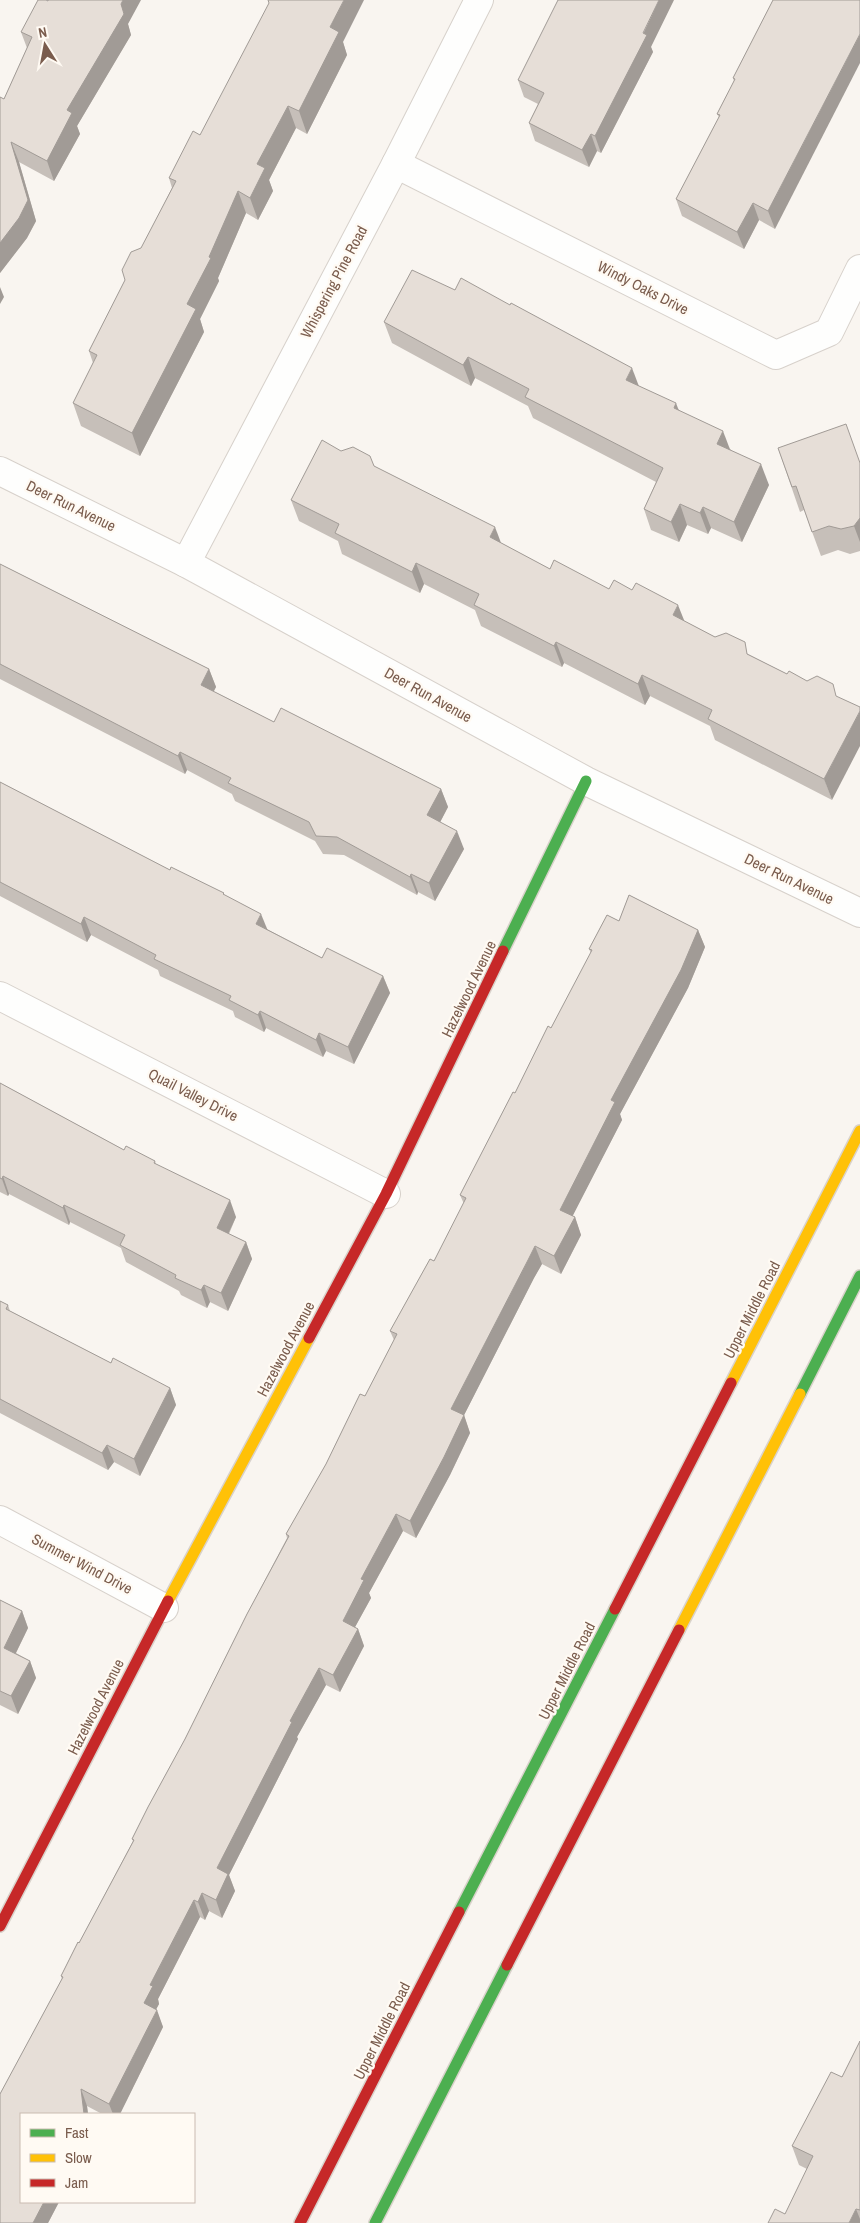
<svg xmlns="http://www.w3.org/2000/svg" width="860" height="2223" font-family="'Archivo Narrow',sans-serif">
<rect width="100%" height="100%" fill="#f9f5f0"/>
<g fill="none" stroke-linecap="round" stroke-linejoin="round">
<g stroke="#d7d1cb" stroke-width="30">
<g id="street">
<path d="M396 164 776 355 829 332 860 269"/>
<path d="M0 471 186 563 586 781 860 913"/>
<path d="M186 563 396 164 479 0"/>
<path d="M0 996 386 1194"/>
<path d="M0 1520 164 1608"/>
</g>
</g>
<g stroke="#d9d2cb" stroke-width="14">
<g id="fast">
<path d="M503 951 586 781"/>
<path d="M800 1394 860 1276"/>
<path d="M459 1912 615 1609"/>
<path d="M375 2223 507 1965"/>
</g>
</g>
<g stroke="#d9d2cb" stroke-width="14">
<g id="slow">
<path d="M731 1383 860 1131"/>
<path d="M168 1601 309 1338"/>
<path d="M679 1630 800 1394"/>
</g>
</g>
<g stroke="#d9d2cb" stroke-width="14">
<g id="jam">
<path d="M309 1338 386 1194 503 951"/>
<path d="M615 1609 731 1383"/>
<path d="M0 1926 168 1601"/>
<path d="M507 1965 679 1630"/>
<path d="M300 2223 459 1912"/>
</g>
</g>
<use href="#street" stroke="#fefefd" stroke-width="28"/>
<use href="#fast" stroke="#4caf50" stroke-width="11"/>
<use href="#slow" stroke="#ffc107" stroke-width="11"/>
<use href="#jam" stroke="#c62828" stroke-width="11"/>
</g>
<g fill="#c6bfb9">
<path d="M773 0 775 229 759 220 744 249 682 216 676 199 719 117 717 114 734 81 733 78Z"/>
<path d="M128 24 131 35 77 126 80 134 54 181 19 162 36 221 27 238 0 273V97L4 99 27 48 21 32Z"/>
<path d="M343 42 347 55 307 134 296 128 269 180 273 191 258 220 246 213 218 278 219 281 200 319 204 332 140 456 81 426 73 403 93 363 89 351 172 188 169 178 200 135Z"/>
<path d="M651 47 653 52 601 153 597 151 589 167 535 141 529 123 538 104 524 97 518 80Z"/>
<path d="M384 322 639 386 679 410 730 449 769 485 742 542 711 528 708 534 687 525 679 542 651 530 644 509 656 482 533 418 528 406 475 378 471 386 392 343Z"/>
<path d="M778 448 860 463V551L850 554 838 550 821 556 804 510 800 512Z"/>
<path d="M341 451 374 466 501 543 550 569 609 589 684 621 787 674 832 800 715 740 710 726 650 696 645 705 564 663 562 667 481 626 475 610 424 584 420 593 342 554 338 541 299 521 291 500Z"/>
<path d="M0 564 209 669 216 687 213 691 274 722 441 789 448 807 440 822 464 849 435 901 418 892 417 895 344 855 323 854 315 841 235 801 232 794 187 770 185 774 0 679Z"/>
<path d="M0 782 170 870 225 895 267 929 322 958 383 976 390 993 354 1064 326 1051 323 1057 266 1028 264 1032 235 1017 233 1011 160 976 158 970 91 935 87 942 0 896Z"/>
<path d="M629 895 698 930 705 947 688 988 620 1114 622 1120 572 1216 575 1217 581 1235 561 1274 542 1264 534 1278 464 1415 470 1433 450 1475 416 1538 403 1531 369 1593 371 1598 355 1627 358 1629 364 1646 340 1692 326 1685 297 1737 298 1739 229 1875 235 1891 222 1918 209 1911 205 1920 200 1917 158 1999 159 2004 156 2009 163 2027 120 2114H102L87 2106 88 2114H21V2202H59L48 2223H0V2094L62 1979 61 1976 78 1942 79 1943 133 1841 132 1839 148 1807 185 1739 247 1614 287 1538 286 1534 326 1464 360 1394 365 1396 394 1340 390 1331 430 1259 434 1261 464 1204 460 1195 513 1092 515 1093 548 1026 551 1028 591 953 589 949 607 915 619 921Z"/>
<path d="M0 1083 124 1150 155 1161 156 1164 236 1217 229 1234 246 1242 252 1259 228 1311 210 1302 207 1308 181 1295 179 1291 126 1262 121 1248 70 1222 69 1225 9 1194 8 1196 0 1192Z"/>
<path d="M0 1301 8 1305 10 1311 111 1363 170 1388 176 1405 140 1476 114 1462 108 1470 0 1413Z"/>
<path d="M0 1600 22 1611 28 1628 16 1653 30 1661 36 1678 18 1714 0 1705Z"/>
<path d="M860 2041V2223L807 2169 799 2165 792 2146 842 2077Z"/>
</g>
<g fill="#a19b96">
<path d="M123 0H141L128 24 131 35 77 126 80 134 54 181 47 161 67 110Z"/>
<path d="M344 0H364L343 42 347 55 307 134 299 111 330 27Z"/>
<path d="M659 0H674L651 47 653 52 601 153 595 136Z"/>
<path d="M860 34V63L775 229 768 211Z"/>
<path d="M288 106 296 128 269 180 273 191 258 220 250 198 257 164Z"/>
<path d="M591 134 597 151 589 167 582 150Z"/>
<path d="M11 142 19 162 36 221 27 238 0 273V243Z"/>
<path d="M238 191 246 213 218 278 219 281 200 319 204 332 140 456 132 433 187 304Z"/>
<path d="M753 203 759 220 744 249 737 232Z"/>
<path d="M0 287 4 297 0 304Z"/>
<path d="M468 357 475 378 471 386 463 365Z"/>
<path d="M632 368 640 389 626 380Z"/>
<path d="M676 403 684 424 674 408Z"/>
<path d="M723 431 731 452 717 444Z"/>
<path d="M761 464 769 485 742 542 734 522Z"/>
<path d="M680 504 687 525 679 542 671 522Z"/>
<path d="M703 507 711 528 708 534 700 513Z"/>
<path d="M860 518V542L854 526Z"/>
<path d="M495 527 503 548 490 537Z"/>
<path d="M416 563 424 584 420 593 412 572Z"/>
<path d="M678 605 686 625 673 615Z"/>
<path d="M556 642 564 663 562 667 554 646Z"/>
<path d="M209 669 216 687 208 703 201 685Z"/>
<path d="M642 675 650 696 645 705 638 684Z"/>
<path d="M860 711V746L832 800 824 779Z"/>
<path d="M180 752 187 770 185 774 178 756Z"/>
<path d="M441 789 448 807 434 834 427 815Z"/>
<path d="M457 831 464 849 435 901 429 883Z"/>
<path d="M411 874 418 892 417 895 410 877Z"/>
<path d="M261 914 268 931 256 924Z"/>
<path d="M84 917 91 935 87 942 81 924Z"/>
<path d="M698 930 705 947 688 988 620 1114 622 1120 567 1227 560 1210 611 1100Z"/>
<path d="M383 976 390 993 354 1064 348 1047Z"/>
<path d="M260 1011 266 1028 264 1032 258 1015Z"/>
<path d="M319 1033 326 1051 323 1057 316 1040Z"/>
<path d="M3 1176 9 1194 8 1196 2 1179Z"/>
<path d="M230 1200 236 1217 223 1245 217 1228Z"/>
<path d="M64 1205 70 1222 69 1225 63 1208Z"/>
<path d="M575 1217 581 1235 561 1274 554 1256Z"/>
<path d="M246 1242 252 1259 228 1311 221 1293Z"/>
<path d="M535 1246 542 1264 534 1278 458 1427 451 1409 528 1260Z"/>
<path d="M204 1285 210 1302 207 1308 201 1290Z"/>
<path d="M170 1388 176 1405 140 1476 134 1459Z"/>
<path d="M464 1415 470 1433 450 1475 416 1538 410 1521Z"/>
<path d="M107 1445 114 1462 108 1470 102 1453Z"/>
<path d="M396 1514 403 1531 369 1593 371 1598 349 1638 343 1621 361 1579Z"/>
<path d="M22 1611 28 1628 10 1665 4 1648Z"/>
<path d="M358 1629 364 1646 340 1692 333 1675Z"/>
<path d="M30 1661 36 1678 18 1714 11 1696Z"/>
<path d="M319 1668 326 1685 297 1737 298 1739 229 1875 235 1891 222 1918 216 1900 217 1868 290 1721Z"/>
<path d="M202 1893 209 1911 205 1920 198 1902Z"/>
<path d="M194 1900 200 1917 158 1999 159 2004 150 2021 144 2003 150 1985Z"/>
<path d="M157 2010 163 2027 120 2114H113L109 2104Z"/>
<path d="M81 2089 87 2106 88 2114H84Z"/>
<path d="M44 2202H59L48 2223H33Z"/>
<path d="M856 2209 860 2219V2223H849Z"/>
</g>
<g fill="#e6ded7" stroke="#a19b96">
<path d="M38 0H46L48 1V0H123L121 4 124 14 67 110 72 113 47 161 11 142 28 200 19 218 0 243V97L4 99 32 37 21 32Z"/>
<path d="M268 0H344L330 27 339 32 299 111 288 106 257 164 265 168 250 198 238 191 209 257 211 258 187 304 196 309 132 433 73 403 97 355 89 351 125 280 122 270 131 252 141 248 176 181 169 178 193 131 200 135 269 3Z"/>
<path d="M558 0H659L643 33 647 35 595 136 591 134 582 150 529 123 544 93 518 80Z"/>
<path d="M773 0H860V34L768 211 753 203 737 232 676 199 720 115 717 114 735 79 733 78Z"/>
<path d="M412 270 455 290 461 278 510 305 511 303 632 368 626 380 676 403 674 408 723 431 717 444 761 464 734 522 703 507 700 513 680 504 671 522 644 509 663 468 525 397 529 389 468 357 463 365 384 322Z"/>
<path d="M846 424 860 463V518L854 526 841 529 829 526 812 532 796 486 792 487 778 448Z"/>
<path d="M322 440 341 451 353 447 370 456 374 466 495 527 490 537 550 569 554 560 609 589 614 580 632 590 636 583 678 605 673 615 715 637 726 633 745 642 747 654 787 674 789 671 807 681 817 676 833 684 836 696 860 707V711L824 779 708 719 712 710 642 675 638 684 556 642 554 646 474 605 479 594 416 563 412 572 335 533 339 524 291 500Z"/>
<path d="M0 564 209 669 201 685 274 722 281 708 441 789 427 815 457 831 429 883 411 874 410 877 337 837 316 836 309 822 228 783 231 778 180 752 178 756 0 664Z"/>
<path d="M0 782 170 870 171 867 224 893 223 894 261 914 256 924 322 958 327 948 383 976 348 1047 319 1033 316 1040 260 1011 258 1015 229 1000 231 996 154 959 156 955 84 917 81 924 0 882Z"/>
<path d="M629 895 698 930 681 970 611 1100 615 1102 560 1210 575 1217 554 1256 535 1246 528 1260 451 1409 464 1415 444 1457 410 1521 396 1514 361 1579 364 1580 343 1621 358 1629 333 1675 319 1668 290 1721 292 1722 217 1868 228 1874 216 1900 202 1893 198 1902 194 1900 150 1985 153 1986 144 2003 157 2010 109 2104 81 2089 84 2114H21V2202H44L33 2223H0V2094L63 1977 61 1976 78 1942 79 1943 134 1840 132 1839 148 1807 185 1739 247 1614 289 1536 286 1534 326 1464 360 1394 365 1396 397 1334 390 1331 430 1259 434 1261 466 1198 460 1195 513 1092 515 1093 548 1026 551 1028 592 950 589 949 607 915 619 921Z"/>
<path d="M0 1083 124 1150 126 1146 155 1161 154 1163 230 1200 217 1228 246 1242 221 1293 204 1285 201 1290 175 1278 176 1275 120 1245 125 1235 64 1205 63 1208 3 1176 2 1179 0 1178Z"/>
<path d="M0 1301 8 1305 6 1309 111 1363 113 1358 170 1388 134 1459 107 1445 102 1453 0 1399Z"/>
<path d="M0 1600 22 1611 4 1648 30 1661 11 1696 0 1691Z"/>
<path d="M860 2041V2210L856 2209 849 2223H768L775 2209 785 2214 813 2156 792 2146 831 2072 842 2077Z"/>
</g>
<g text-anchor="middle" stroke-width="4.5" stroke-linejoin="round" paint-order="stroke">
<g font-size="15" fill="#7a5c4d" stroke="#fffaf3">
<text transform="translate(334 282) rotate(-62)" y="5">Whispering Pine Road</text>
<text transform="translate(643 288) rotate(27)" y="5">Windy Oaks Drive</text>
<text transform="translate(71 506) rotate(26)" y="5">Deer Run Avenue</text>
<text transform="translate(428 695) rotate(29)" y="5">Deer Run Avenue</text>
<text transform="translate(789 879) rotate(26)" y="5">Deer Run Avenue</text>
<text transform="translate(469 989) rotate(-64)" y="5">Hazelwood Avenue</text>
<text transform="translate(193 1095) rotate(27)" y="5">Quail Valley Drive</text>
<text transform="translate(752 1310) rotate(-63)" y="5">Upper Middle Road</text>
<text transform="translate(286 1349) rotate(-62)" y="5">Hazelwood Avenue</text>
<text transform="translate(82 1564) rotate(28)" y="5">Summer Wind Drive</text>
<text transform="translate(567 1671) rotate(-63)" y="5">Upper Middle Road</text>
<text transform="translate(96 1707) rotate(-63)" y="5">Hazelwood Avenue</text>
<text transform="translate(382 2031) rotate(-63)" y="5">Upper Middle Road</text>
</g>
</g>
<rect x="20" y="2113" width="175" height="90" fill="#fffaf3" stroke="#cabbb1"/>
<rect x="30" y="2129" width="25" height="8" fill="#4caf50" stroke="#cabbb1"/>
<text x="65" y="2138" font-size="15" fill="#7a5c4d">Fast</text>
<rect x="30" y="2154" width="25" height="8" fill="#ffc107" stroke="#cabbb1"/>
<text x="65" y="2163" font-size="15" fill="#7a5c4d">Slow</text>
<rect x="30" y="2179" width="25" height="8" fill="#c62828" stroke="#cabbb1"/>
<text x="65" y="2188" font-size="15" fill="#7a5c4d">Jam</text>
<g transform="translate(45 45) rotate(349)" stroke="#fffaf3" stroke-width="4" paint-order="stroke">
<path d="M0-4L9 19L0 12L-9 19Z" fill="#7a5c4d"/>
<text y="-8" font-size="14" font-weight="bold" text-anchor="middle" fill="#7a5c4d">N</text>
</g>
</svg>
